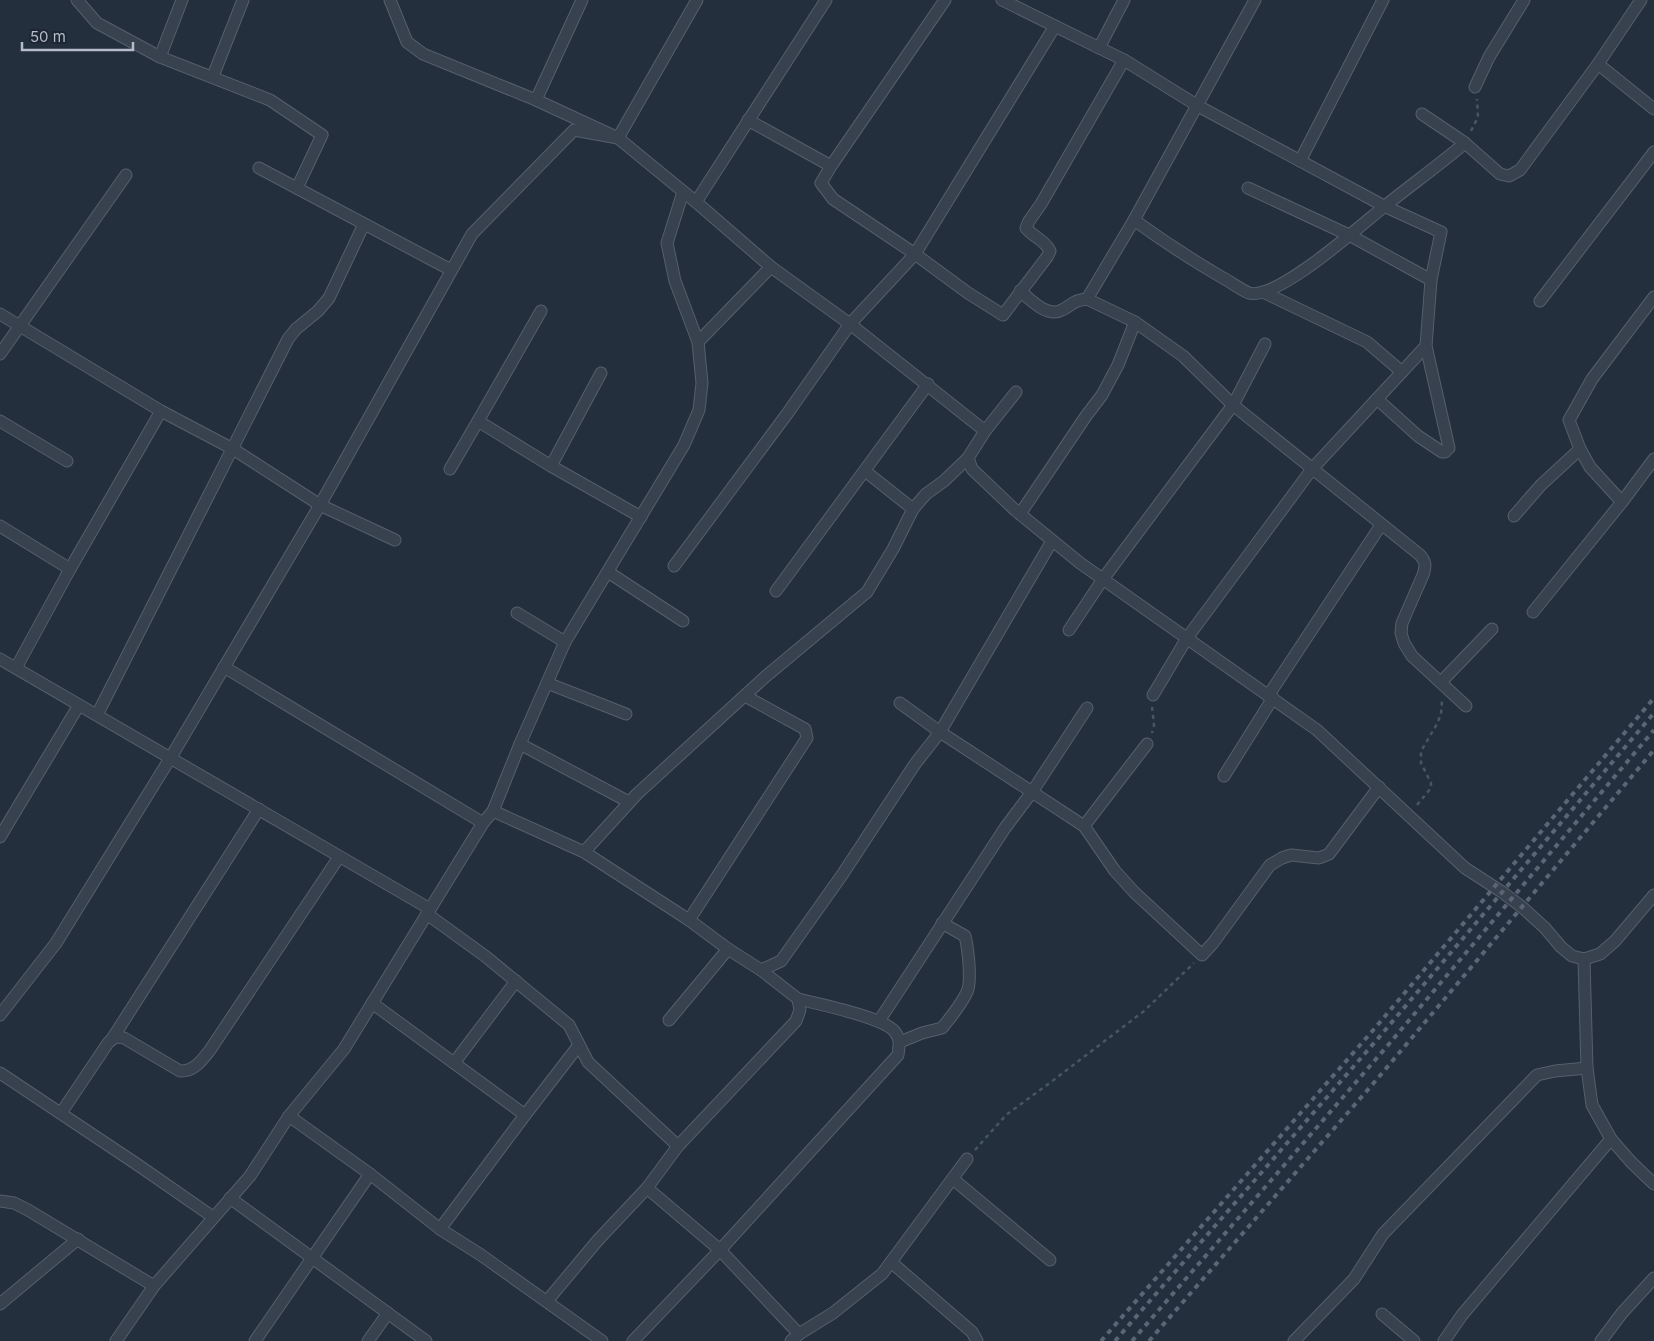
<svg xmlns="http://www.w3.org/2000/svg" width="1654" height="1341" font-family="Inter,sans-serif">
<rect width="100%" height="100%" fill="#242f3e"/>
<g fill="none" stroke-linecap="round" stroke-linejoin="round">
<g stroke="#565f6c" stroke-width="13">
<g id="minor">
<path d="M77 0 97 23 160 57 270 100 322 135 297 188"/>
<path d="M390 0 407 42 423 54 536 100"/>
<path d="M582 0 536 100 618 138 696 202 771 267 850 324 985 431"/>
<path d="M1002 0 1124 60 1198 106 1384 206 1441 232 1431 280 1426 346 1449 448 1445 452H1442L1418 436 1377 399"/>
<path d="M1099 48 1124 0"/>
<path d="M160 57 182 0"/>
<path d="M1598 64 1654 109"/>
<path d="M213 76 243 0"/>
<path d="M1475 87 1489 57 1524 0"/>
<path d="M1422 114 1465 143 1500 174 1509 176 1520 170 1598 64 1641 0"/>
<path d="M748 120 831 166 945 0"/>
<path d="M1300 161 1383 0"/>
<path d="M831 166 821 183 833 199 915 254 1055 26"/>
<path d="M259 168 451 270"/>
<path d="M1248 188 1351 236 1431 280"/>
<path d="M696 202 826 0"/>
<path d="M1134 220C1163 241 1192 260 1223 278 1231 282 1241 290 1249 293 1277 301 1362 224 1385 206 1411 185 1439 165 1465 143"/>
<path d="M1020 291C1031 300 1047 318 1062 310 1074 304 1071 301 1087 299L1134 220 1255 0"/>
<path d="M1263 292 1367 342 1402 372"/>
<path d="M1654 297 1592 379 1569 420 1580 449 1590 467 1622 502 1654 459"/>
<path d="M1540 301 1654 152"/>
<path d="M541 311 478 421 551 466 641 517"/>
<path d="M0 314 161 411 233 449 320 505 395 540"/>
<path d="M1135 322 1183 356 1233 405 1420 555C1426 562 1426 566 1423 575L1402 623 1401 633 1404 643 1412 656 1466 706"/>
<path d="M698 342 771 267"/>
<path d="M0 354 126 175"/>
<path d="M1016 392 985 431 968 458 972 469 1015 510 1080 563 1317 730 1465 868 1502 892 1522 907 1545 928 1561 947 1572 956 1584 959 1600 954 1615 941 1654 895"/>
<path d="M0 421 67 461"/>
<path d="M551 466 601 373"/>
<path d="M450 469 478 421"/>
<path d="M865 471 913 509"/>
<path d="M1020 514 1086 416 1102 395 1118 365 1135 322 1087 299"/>
<path d="M1514 516 1541 485 1580 449"/>
<path d="M0 526 70 569"/>
<path d="M674 566 787 414 850 324 915 254 968 293 1003 315 1047 257 1050 251C1045 240 1033 237 1026 228L1029 221 1041 204 1124 60"/>
<path d="M608 572 683 621"/>
<path d="M776 591 928 384"/>
<path d="M1533 612 1622 502"/>
<path d="M517 613 565 642"/>
<path d="M1069 630 1103 579 1233 405 1265 344"/>
<path d="M0 659 430 909"/>
<path d="M224 667 483 823"/>
<path d="M16 668 70 569 161 411"/>
<path d="M1441 682 1492 629"/>
<path d="M547 683 626 714"/>
<path d="M1153 695 1187 638 1312 469 1426 346"/>
<path d="M1268 696 1381 525"/>
<path d="M900 703 940 732 1084 826 1115 871 1134 892 1202 955 1213 943 1270 865 1282 858 1291 855 1319 858 1329 854 1379 787"/>
<path d="M97 715 288 339 296 329 318 311 329 298 364 224"/>
<path d="M520 744 629 802"/>
<path d="M1224 776 1273 698"/>
<path d="M493 811 584 852 689 920 728 949 761 970 781 961 842 875 915 764 940 732 1052 541"/>
<path d="M1084 826 1147 744"/>
<path d="M0 837 79 705"/>
<path d="M584 852 637 794 765 677 867 592 893 549 913 509 926 494 944 481 968 458"/>
<path d="M427 914 485 956 569 1025 588 1062 678 1146 647 1188 720 1250 799 1334 791 1341"/>
<path d="M689 920 807 738 805 729 745 696"/>
<path d="M1584 959 1587 1068 1592 1105 1611 1139 1631 1162 1654 1184"/>
<path d="M372 1003 525 1115"/>
<path d="M0 1015 56 943 171 757 320 505 472 234 574 130 618 138 697 0"/>
<path d="M669 1020 728 949"/>
<path d="M879 1021 1005 828 1032 792 1087 708"/>
<path d="M112 1039 259 809"/>
<path d="M900 1042 922 1033 942 1028C951 1017 961 1005 967 992 972 981 968 948 965 936L942 923"/>
<path d="M454 1063 516 981"/>
<path d="M0 1073 138 1165 213 1217"/>
<path d="M61 1113 108 1043C113 1038 116 1036 124 1038L180 1071C194 1072 202 1060 210 1050L339 857"/>
<path d="M289 1116 370 1174 440 1229 481 1255 602 1341"/>
<path d="M678 1146 796 1021 800 1010 798 999 761 970"/>
<path d="M953 1179 1050 1260"/>
<path d="M230 1198 426 1341"/>
<path d="M0 1201 14 1203 28 1210 154 1286"/>
<path d="M440 1229 525 1115 579 1045"/>
<path d="M891 1262 972 1332 977 1341"/>
<path d="M547 1301 598 1240 647 1188"/>
<path d="M0 1304 78 1239"/>
<path d="M1382 1314 1414 1341"/>
<path d="M799 1334 833 1313 882 1274 967 1159"/>
<path d="M116 1341 154 1286 250 1176 289 1116 344 1049 483 823 493 811 520 744 565 642 684 445 699 410 702 383 698 342 675 281 667 243 683 192"/>
<path d="M255 1341 370 1174"/>
<path d="M368 1341 388 1313"/>
<path d="M633 1341 720 1250 898 1055C899 1046 901 1040 895 1032 884 1017 818 1004 798 999"/>
<path d="M1294 1341 1354 1279 1383 1234 1537 1075 1555 1071 1587 1068"/>
<path d="M1444 1341 1462 1315 1611 1139"/>
<path d="M1601 1341 1622 1313 1654 1278"/>
</g>
</g>
<g stroke="#44595c" stroke-width="2.5" stroke-dasharray="4 4" stroke-linecap="butt">
<path d="M1471 131 1478 117 1477 99"/>
<path d="M1152 707 1154 725 1152 733"/>
<path d="M1417 805 1431 788V783L1421 763V751L1437 724 1441 714 1442 701"/>
<path d="M975 1150 1006 1115 1051 1082 1144 1011 1194 963"/>
</g>
<use href="#minor" stroke="#38414e" stroke-width="11"/>
<g stroke="#5a6575" stroke-width="4" stroke-dasharray="5 5" stroke-linecap="butt">
<path d="M1101 1341 1375 1028 1654 698"/>
<path d="M1115 1341 1381 1035 1654 713"/>
<path d="M1132 1341 1389 1044 1654 730"/>
<path d="M1149 1341 1378 1078 1654 750"/>
</g>
</g>
<path d="M22 42v8h111v-8" fill="none" stroke="#b4bcc9" stroke-width="2.5"/>
<text x="30" y="42" font-size="15" fill="#b4bcc9" stroke="#1d2633" stroke-width="4" paint-order="stroke">50 m</text>
</svg>
